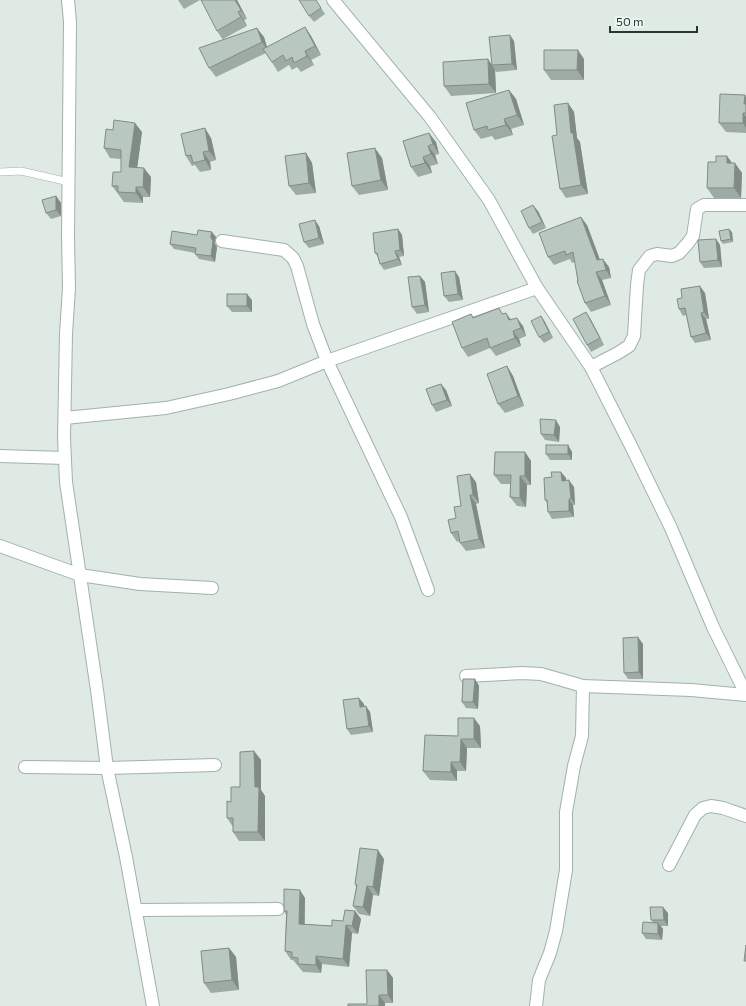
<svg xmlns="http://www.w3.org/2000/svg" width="746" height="1006" font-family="Commissioner,sans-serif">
<rect width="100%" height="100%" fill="#dfeae4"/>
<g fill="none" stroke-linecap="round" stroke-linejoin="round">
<g stroke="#a2b1ab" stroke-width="8">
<path id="service" d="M0 172 21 171 69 182"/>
</g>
<g stroke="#a2b1ab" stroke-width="14">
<g id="minor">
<path d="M222 241 284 250 293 258 297 266 313 324 327 361 401 517 428 590"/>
<path d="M591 367 618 353 629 346 634 336 637 285 639 270 650 256 657 254 672 256 679 253 688 243 693 236 697 209 704 205H746"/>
<path d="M65 418 166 408 229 394 278 381 327 361 537 288"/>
<path d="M0 456 65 458"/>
<path d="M0 546 80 575 140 584 212 588"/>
<path d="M466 676 522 673 541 674 583 686 691 690 746 695"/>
<path d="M25 767 107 768 215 765"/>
<path d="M669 865 695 815 703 808 711 806 723 808 746 816"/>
<path d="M136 910 278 909"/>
<path d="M536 1006 539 980 550 953 556 931 566 870V812L574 766 582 736 583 686"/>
</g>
</g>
<g stroke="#a2b1ab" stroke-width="14">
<path id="tertiary" d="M68 0 70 22 68 236 69 288 66 334 64 438 66 482 97 690 107 768 126 857 153 1006"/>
</g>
<g stroke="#9fb5ab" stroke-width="14">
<path id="secondary" d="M333 0 430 117 489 200 537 288 591 367 631 446 671 528 713 627 746 694"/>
</g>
<use href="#service" stroke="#fff" stroke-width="7"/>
<use href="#minor" stroke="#fff" stroke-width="12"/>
<use href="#tertiary" stroke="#fff" stroke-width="12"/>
<use href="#secondary" stroke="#fff" stroke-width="12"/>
</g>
<g fill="#9eaba5">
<path d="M178 0H200L184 9Z"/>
<path d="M237 0 247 19 244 20 247 26 223 39 264 37 267 47 305 27 311 36 321 55 311 60 314 65 301 72 297 67 292 70 289 65 278 72 266 53 216 77 209 68 223 40 217 31Z"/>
<path d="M316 0 325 14 314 22 309 16Z"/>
<path d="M514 41 517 70 496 72 495 70 496 93 451 96 444 86 488 59 491 64Z"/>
<path d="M584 59V80H551L544 70Z"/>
<path d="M509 90 516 99 524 125 511 129 513 135 495 140 492 136 481 139 474 130Z"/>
<path d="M746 97V133L726 132 719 123Z"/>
<path d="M568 103 574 112 577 138 580 142 588 194 566 198 560 189 557 135Z"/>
<path d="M113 130 142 132 137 167 151 177 150 197H143V203L124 202 112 186 121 172V159L110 158 104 148Z"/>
<path d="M211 138 216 160 210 162 211 170 200 172 195 165 192 166 186 156Z"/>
<path d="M403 141 436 142 439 154 435 155 438 164 430 166 432 173 418 177 411 167Z"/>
<path d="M306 153 312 163 316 193 296 195 289 186Z"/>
<path d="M727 156 732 163 742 173 741 198H714L707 188 716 162Z"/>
<path d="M382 158 388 190 359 195 352 186Z"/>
<path d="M56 196 61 203V216L51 219 46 213Z"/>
<path d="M538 211 546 228 533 234 529 228Z"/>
<path d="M587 225 600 260 609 267 611 278 602 280 611 305 591 312 585 303 578 281 575 262 572 263 570 259 554 265 548 257Z"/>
<path d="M319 226 324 244 309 248 304 242Z"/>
<path d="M398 229 402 235 404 256 399 257 402 265 384 270 380 264 378 257 375 253Z"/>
<path d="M732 232 733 242 723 244 721 241Z"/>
<path d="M197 235 216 237 215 240V243L217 247 215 262 199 259 195 254V253L174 249 170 244Z"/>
<path d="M716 239 720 245 722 267 704 268 700 262Z"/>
<path d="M420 276 425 282 429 312 417 314 412 307Z"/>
<path d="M459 277 463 300 449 302 444 296Z"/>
<path d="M705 293 709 319H706L711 340 695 343 691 337 686 315 683 316 679 309Z"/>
<path d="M252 300V312H232L227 306Z"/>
<path d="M471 314 474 318 504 314 511 320 523 326 526 336 519 339 521 346 496 356 490 348 468 357 462 348Z"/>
<path d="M541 316 545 322 553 338 544 343 539 337Z"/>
<path d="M590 318 604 345 591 352 587 345Z"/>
<path d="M507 366 513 376 524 406 505 413 498 404Z"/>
<path d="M446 390 452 406 436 412 432 405Z"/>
<path d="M560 427 559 442 545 440 541 434Z"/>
<path d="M568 445 572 452V460H550L546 454Z"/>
<path d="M525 452 531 461V485H527L526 507 517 506 510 497 511 484H501L494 475Z"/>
<path d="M561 472 566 478V481L574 487 575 505H573L574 517 552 519 548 512 547 503 545 500 552 477Z"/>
<path d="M476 482 479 503 476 504 485 548 466 551 460 543 459 541 457 542 451 533 461 506Z"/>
<path d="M643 644V679H628L624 673Z"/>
<path d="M475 679 479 686 478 709 466 708 462 702Z"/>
<path d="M364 704V706L370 712 373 732 351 735 347 729Z"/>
<path d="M480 726 481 748H467L466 771H457V781L430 780 423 771 458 736Z"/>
<path d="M254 751 261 760V790L265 796V841H239L233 832V827L227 818 231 802 240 787Z"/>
<path d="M384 859 379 896 373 895 370 916 359 914 353 906 356 887 355 884Z"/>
<path d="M305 898V924L332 926 343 921 355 911 361 919 358 934 352 933 349 967 322 964 321 973 303 972 293 960H291L285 951 286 915 284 911Z"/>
<path d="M668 913V926H661L663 929 662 940 646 939 642 933 653 922 651 920Z"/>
<path d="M229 948 236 957 239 990 211 993 204 983Z"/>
<path d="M387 970 393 978V1003H385V1006H348L367 1004Z"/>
</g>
<g fill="#818b86">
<path d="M235 0H237L247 19 241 10Z"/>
<path d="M238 12 244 20 247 26 241 17Z"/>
<path d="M305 27 311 36 321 55 315 46Z"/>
<path d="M257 28 264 37 268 51 262 42Z"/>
<path d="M510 35 514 41 517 70 512 64Z"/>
<path d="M578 50 584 59V80L577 70Z"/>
<path d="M305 51 311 60 314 65 307 56Z"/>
<path d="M488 59 495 70 496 93 489 84Z"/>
<path d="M509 90 516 99 524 125 517 115Z"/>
<path d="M745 95 746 97V107L744 104Z"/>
<path d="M568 103 574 112 577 138 580 142 588 194 581 185 571 133Z"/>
<path d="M743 113 746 117V128L743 123Z"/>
<path d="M504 119 511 129 513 135 506 125Z"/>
<path d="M135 123 142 132 136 177 129 167Z"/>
<path d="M205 128 211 138 216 160 209 151Z"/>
<path d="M429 133 436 142 439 154 433 144Z"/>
<path d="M428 146 435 155 438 164 431 154Z"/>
<path d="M375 148 382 158 388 190 381 180Z"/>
<path d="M203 152 210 162 211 170 205 160Z"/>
<path d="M306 153 312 163 316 193 309 183Z"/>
<path d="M727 156 734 166 727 163Z"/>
<path d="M423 157 430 166 432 173 425 163Z"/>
<path d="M735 163 742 173 741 198 734 188Z"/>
<path d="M144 168 151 177 150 197 143 187Z"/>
<path d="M136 187 143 197V203L136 193Z"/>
<path d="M56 196 61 203V216L56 210Z"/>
<path d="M533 205 538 211 546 228 542 222Z"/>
<path d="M581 217 587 225 603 268 597 260Z"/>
<path d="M315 220 319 226 324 244 319 238Z"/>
<path d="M398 229 402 235 404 256 400 250Z"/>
<path d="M729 229 732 232 733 242 731 239Z"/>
<path d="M212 232 216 237 215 240V243L211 238V235Z"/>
<path d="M716 239 720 245 722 267 718 260Z"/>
<path d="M213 241 217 247 215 262 211 256Z"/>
<path d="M395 251 399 257 402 265 398 259Z"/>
<path d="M603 259 609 267 611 278 606 270Z"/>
<path d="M455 271 459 277 463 300 458 294Z"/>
<path d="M596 272 602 280 611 305 605 296Z"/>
<path d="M420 276 425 282 429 312 425 305Z"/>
<path d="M700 286 705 293 709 319 704 312Z"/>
<path d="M247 294 252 300V312L247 306Z"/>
<path d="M586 312 590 318 604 345 600 338Z"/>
<path d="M506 313 512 321 509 320Z"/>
<path d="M701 313 706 319 711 340 706 333Z"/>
<path d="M541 316 545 322 553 338 549 332Z"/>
<path d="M517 318 523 326 526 336 521 328Z"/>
<path d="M513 331 519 339 521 346 515 338Z"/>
<path d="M507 366 513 376 524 406 518 396Z"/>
<path d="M441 384 446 390 452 406 447 400Z"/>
<path d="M556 420 560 427 559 442 554 435Z"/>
<path d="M568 445 572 452V460L568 454Z"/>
<path d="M525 452 531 461V485L525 476Z"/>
<path d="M561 472 566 478 567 487 562 481Z"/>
<path d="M470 474 476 482 479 503 473 495Z"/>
<path d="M520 476 527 485 526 507 520 498Z"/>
<path d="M569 480 574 487 575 505 571 498Z"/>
<path d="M470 495 476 504 485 548 479 539Z"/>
<path d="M569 499 573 505 574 517 569 511Z"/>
<path d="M638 637 643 644V679L639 672Z"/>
<path d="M475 679 479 686 478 709 473 702Z"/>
<path d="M359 698 364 704 365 713 360 707Z"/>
<path d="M366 706 370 712 373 732 369 726Z"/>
<path d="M474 718 480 726 481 748 474 739Z"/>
<path d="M461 739 467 748 466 771 460 762Z"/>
<path d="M254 751 261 760V790L265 796V841L258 832 255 787Z"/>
<path d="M451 762 457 771V781L451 772Z"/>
<path d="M378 850 384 859 379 896 373 887Z"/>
<path d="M367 886 373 895 370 916 363 907Z"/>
<path d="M300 890 305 898 304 932 299 924Z"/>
<path d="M663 907 668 913V926L664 920Z"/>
<path d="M355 911 361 919 358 934 352 926Z"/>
<path d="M658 923 663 929 662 940 658 934Z"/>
<path d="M346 925 352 933 349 967 343 959Z"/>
<path d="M229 948 236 957 239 990 232 980Z"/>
<path d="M316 956 322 964 321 973 316 965Z"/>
<path d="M387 970 393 978V1003L388 995Z"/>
<path d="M379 995 385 1003V1006H379Z"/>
</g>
<g fill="#b8c7c0" stroke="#818b86">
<path d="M201 0H235L241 10 238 12 241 17 217 31Z"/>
<path d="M299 0H316L321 8 309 16Z"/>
<path d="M305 27 315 46 305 51 307 56 294 63 292 57 286 61 283 55 272 62 263 49Z"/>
<path d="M257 28 262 42 209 68 199 48Z"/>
<path d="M510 35 512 64 492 65 489 37Z"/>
<path d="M544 50H578L577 70H544Z"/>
<path d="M488 59 489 84 444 86 443 62Z"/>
<path d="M509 90 517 115 504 119 506 125 488 130 487 126 474 130 466 103Z"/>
<path d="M720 94 745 95 744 104H746V113H743V123H719Z"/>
<path d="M568 103 571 133H573L581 185 560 189 552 136 557 135 554 105Z"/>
<path d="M114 120 135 123 129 167 144 168 143 187H136V193L118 192V186H112L113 172H121V150L104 148 106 129 113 130Z"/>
<path d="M205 128 209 151 203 152 205 160 193 163 191 155 186 156 181 134Z"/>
<path d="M429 133 433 144 428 146 431 154 423 157 425 163 411 167 403 141Z"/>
<path d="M375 148 381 180 352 186 347 153Z"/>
<path d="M306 153 309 183 289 186 285 156Z"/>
<path d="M716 156H727V163H735L734 188H707L708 162H716Z"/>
<path d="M56 196V210L46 213 42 200Z"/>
<path d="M533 205 542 222 529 228 521 211Z"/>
<path d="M581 217 597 260 603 259 606 270 596 272 605 296 585 303 577 281H578L573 252 566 255 565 251 548 257 539 233Z"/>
<path d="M315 220 319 238 304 242 299 224Z"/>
<path d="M398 229 400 250 395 251 398 259 380 264 377 253H375L373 233Z"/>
<path d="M729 229 731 239 721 241 719 231Z"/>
<path d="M198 230 212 232 211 235V238L213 241 211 256 195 254 196 248 170 244 172 231 197 235Z"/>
<path d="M716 239 718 260 700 262 698 240Z"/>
<path d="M455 271 458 294 444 296 441 273Z"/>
<path d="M420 276 425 305 412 307 408 277Z"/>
<path d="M700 286 704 312 701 313 706 333 691 337 685 308 679 309 677 299 682 298 681 289Z"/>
<rect x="227" y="294" width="20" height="12"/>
<path d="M499 308 502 314 506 313 509 320 517 318 521 328 513 331 515 338 490 348 487 338 462 348 452 322 471 314 473 318Z"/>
<path d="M586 312 600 338 587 345 573 319Z"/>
<path d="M541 316 549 332 539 337 531 321Z"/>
<path d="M507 366 518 396 498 404 487 374Z"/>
<path d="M441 384 447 400 432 405 426 389Z"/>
<path d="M540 419 556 420 554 435 541 434Z"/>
<rect x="546" y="445" width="22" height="9"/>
<path d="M495 452H525V476H520V498L510 497 511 475H494Z"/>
<path d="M551 472H561L562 481 569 480 571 498 569 499V511L548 512 547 500H545L544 478 552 477Z"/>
<path d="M470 474 473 495H470L479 539 460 543 458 531 451 533 448 520 456 518 454 507 461 506 457 476Z"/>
<path d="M638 637 639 672 624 673 623 638Z"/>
<path d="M463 679H475L473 702H462Z"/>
<path d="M359 698 360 707 366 706 369 726 347 729 343 700Z"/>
<path d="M458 718H474V739H461L460 762H451V772L423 771 425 735 458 736Z"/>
<path d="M254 751 255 787H259L258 832H233V818H227V801L231 802V787H240V752Z"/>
<path d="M360 848 378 850 373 887 367 886 363 907 353 906 357 885 355 884Z"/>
<path d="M284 889 300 890 299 924 332 926V920L343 921 345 910 355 911 352 926 346 925 343 959 316 956V965L298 964V958L292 957V952L285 951 287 911H284Z"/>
<path d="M650 907H663L664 920H651Z"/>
<path d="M643 922 658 923V934L642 933Z"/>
<path d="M746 945V961H744Z"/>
<path d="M229 948 232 980 204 983 201 951Z"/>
<path d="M366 970H387L388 995H379V1006H348V1004H367Z"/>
</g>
<path d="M610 26v6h87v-6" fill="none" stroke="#213931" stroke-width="2"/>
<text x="616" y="26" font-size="12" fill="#213931" stroke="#eff7f3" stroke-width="3" paint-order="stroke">50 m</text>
</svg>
